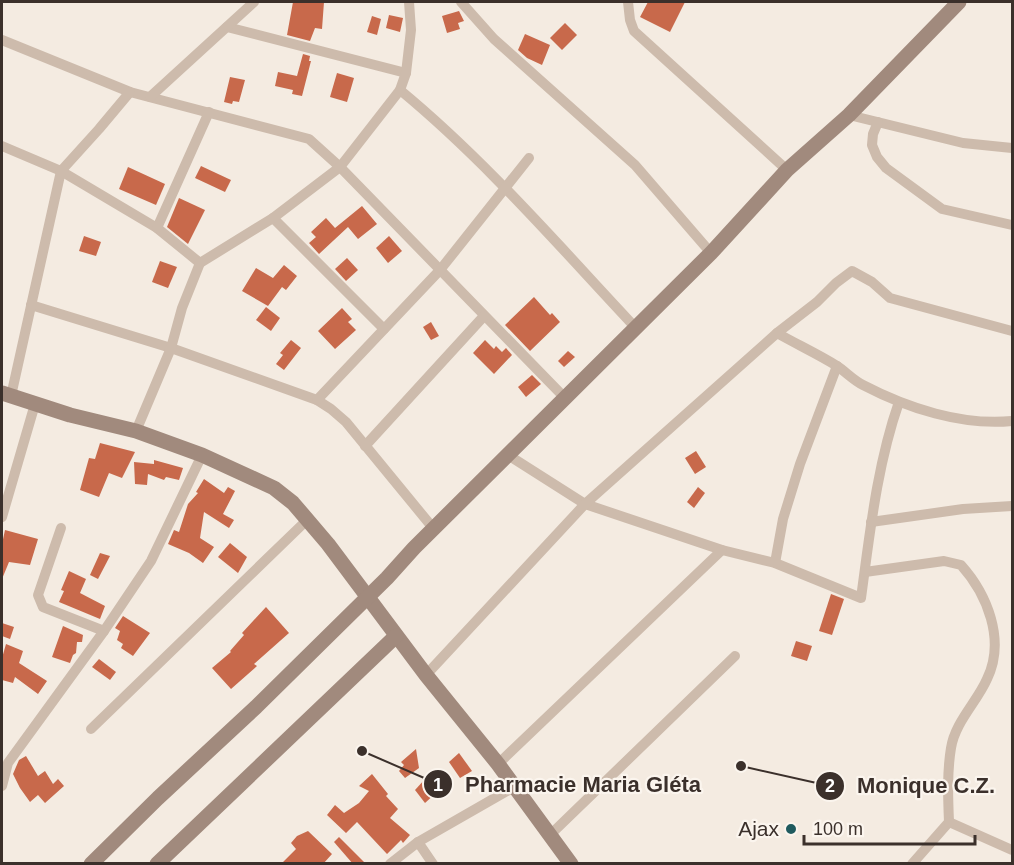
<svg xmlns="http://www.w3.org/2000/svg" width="1014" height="865" font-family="Helvetica,sans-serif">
<rect width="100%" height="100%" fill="#f4ebe1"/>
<g fill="#c8694b">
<path d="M293 2H324L322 29 315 28 310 41 287 35Z"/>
<path d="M648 2H685L670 32 640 17Z"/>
<path d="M459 11 464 21 458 23 460 29 447 33 442 16Z"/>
<path d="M389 15 403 18 400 32 386 28Z"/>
<path d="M372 16 381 19 377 35 367 32Z"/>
<path d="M565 23 577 35 562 50 550 38Z"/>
<path d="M525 34 550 45 542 65 527 58 518 50Z"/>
<path d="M303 54 310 56 309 61H311L302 96 292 94 293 90 275 86 278 72 297 76Z"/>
<path d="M337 73 354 78 347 102 330 97Z"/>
<path d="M230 77 245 80 239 102 233 101 232 104 224 102Z"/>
<path d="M201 166 231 180 225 192 195 178Z"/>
<path d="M128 167 165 184 156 205 119 189Z"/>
<path d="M179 198 205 210 188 244 167 227Z"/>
<path d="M362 206 377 224 358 239 348 227 319 254 309 243 316 237 311 232 326 218 335 228Z"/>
<path d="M84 236 101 242 96 256 79 251Z"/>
<path d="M389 236 402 251 388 263 376 248Z"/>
<path d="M347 258 358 270 346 281 335 269Z"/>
<path d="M160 261 177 267 168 288 152 282Z"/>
<path d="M284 265 297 276 286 290 282 287 268 306 242 291 256 268 273 278Z"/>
<path d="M534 297 550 315 552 313 560 322 530 351 505 325Z"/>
<path d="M266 307 280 318 271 331 256 320Z"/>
<path d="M342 308 352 319 348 322 356 330 335 349 318 331Z"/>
<path d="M431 322 439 336 431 340 423 327Z"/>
<path d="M291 340 301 348 284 370 276 364 283 355 280 353Z"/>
<path d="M485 340 494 349 496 346 502 352 506 348 512 355 494 374 473 353Z"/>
<path d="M568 351 575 357 564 367 558 361Z"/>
<path d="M532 375 541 384 526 397 518 387Z"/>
<path d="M100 443 135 452 122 478 109 473 99 497 80 490 89 458 95 459Z"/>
<path d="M696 451 706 467 695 474 685 458Z"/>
<path d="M154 460 183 468 179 480 166 477 164 480 148 474 147 485 135 484 134 462 154 464Z"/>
<path d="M204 479 224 493 228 487 235 491 223 514 234 520 229 528 204 512 200 538 214 547 203 563 189 553 168 544 174 530 179 532 188 504 198 493 196 492Z"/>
<path d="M698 487 705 493 694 508 687 502Z"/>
<path d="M5 530 38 539 30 565 9 562 2 579V544Z"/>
<path d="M230 543 247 557 238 573 218 557Z"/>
<path d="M100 553 110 556 98 579 90 575Z"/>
<path d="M69 571 86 579 80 593 105 606 100 619 59 602 64 591 61 590Z"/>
<path d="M831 594 844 599 832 635 819 631Z"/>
<path d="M266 607 289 633 254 664 257 666 231 689 212 668 231 652 230 651 244 635 242 633Z"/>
<path d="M123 616 150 633 133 656 121 648 123 644 117 640 120 631 115 628Z"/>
<path d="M2 623 14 627 10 639 2 636Z"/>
<path d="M63 626 83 635 82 642H77L76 653 73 655 70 663 52 657Z"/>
<path d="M796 641 812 646 807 661 791 656Z"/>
<path d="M6 644 23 651 19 663 47 681 38 694 15 677 13 683 2 680V658Z"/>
<path d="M99 659 116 672 110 680 92 667Z"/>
<path d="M416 749 419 768 405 778 399 771 404 765 401 762Z"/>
<path d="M459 753 472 771 460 778 449 762Z"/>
<path d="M26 756 38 776 45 771 53 784 58 779 64 786 45 803 38 795 30 802 20 788 13 774 19 760Z"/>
<path d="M372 774 388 794 386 796 398 809 390 818 410 835 403 843 401 840 387 854 357 822 346 833 327 815 335 805 344 813 359 803 369 791 359 786Z"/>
<path d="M425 779 436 793 425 803 415 790Z"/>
<path d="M308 831 332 854 323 864H281L296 849 291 843 297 836Z"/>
<path d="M339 837 366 864H353L334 842Z"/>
</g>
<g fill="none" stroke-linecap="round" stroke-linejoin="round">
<g stroke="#cdbbac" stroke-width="10">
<path d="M461 2 494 39 635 165 711 253"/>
<path d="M628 2 630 20 634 31 787 170"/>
<path d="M227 27 406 73"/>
<path d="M2 40 130 92 309 139 340 167 564 397"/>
<path d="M400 90C486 161 559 246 635 327"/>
<path d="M150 97 254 2"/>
<path d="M849 115 963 143 1012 148"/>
<path d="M878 122 873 134 872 145 877 157 886 168 942 209 1012 225"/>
<path d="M2 146 61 171 157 228 200 263"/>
<path d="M273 218 384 329"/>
<path d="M157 228 209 112"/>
<path d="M31 305 171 348 317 400 331 409 346 422 433 528"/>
<path d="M777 333 817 302 836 283 852 271 872 282 890 298 1012 331"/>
<path d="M11 396 61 171 99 129 130 92"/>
<path d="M317 400 440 270 529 158"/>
<path d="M136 431 171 348 182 308 200 263 273 218 340 167 400 90 406 73 411 30 409 2"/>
<path d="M365 446 484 316"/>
<path d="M508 455 585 504 722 550 775 563 861 598C870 532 877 465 899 402"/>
<path d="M2 517 35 404"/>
<path d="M871 522 963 509 1012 506"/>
<path d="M61 528 38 595 43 607 104 631"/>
<path d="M775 563 783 519 800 464 837 366"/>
<path d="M865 572 944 561 961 565C987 594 1006 640 987 679 977 702 955 722 951 748 947 772 948 798 949 822L912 864"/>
<path d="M426 675 585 504 777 333C796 344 818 354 837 366 846 372 853 380 863 385 907 408 962 426 1012 421"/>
<path d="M91 729 307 520"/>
<path d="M498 764 722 550"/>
<path d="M2 786 8 763 104 631 151 561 202 455"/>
<path d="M949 822 1012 850"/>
<path d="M550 835 735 656"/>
<path d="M418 842 433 864"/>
<path d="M390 864 418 842 514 787"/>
</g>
<g stroke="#a18a7d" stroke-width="15">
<path d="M2 393 70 415 136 431 202 455 274 488 293 503 328 544 426 675 498 764 571 864"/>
<path d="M91 864 158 798 256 707 387 578 414 548 711 253 787 170 849 115 959 2"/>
<path d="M157 864 396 636"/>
</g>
</g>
<circle fill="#1f5a5e" stroke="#fbf5ee" stroke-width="2" cx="791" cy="829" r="6"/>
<g text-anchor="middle" stroke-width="4.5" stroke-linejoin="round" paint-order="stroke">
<g font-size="21" fill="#3b302b" stroke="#fbf5ee" text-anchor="end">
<text x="779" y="836">Ajax</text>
</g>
</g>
<path fill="none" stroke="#3b302b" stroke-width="2" d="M362 751L438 784M741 766L830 786"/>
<g fill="#3b302b" stroke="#fbf5ee" stroke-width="2">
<circle cx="362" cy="751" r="6"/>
<circle cx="741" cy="766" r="6"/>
<circle cx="438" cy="784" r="15"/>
<circle cx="830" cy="786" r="15"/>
</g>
<g font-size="18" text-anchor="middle" font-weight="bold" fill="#fff">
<text x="438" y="791">1</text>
<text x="830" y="792">2</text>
</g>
<g font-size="22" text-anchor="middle" font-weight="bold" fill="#3b302b" stroke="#fbf5ee" stroke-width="4.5" stroke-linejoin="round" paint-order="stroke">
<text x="583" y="792">Pharmacie Maria Gléta</text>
<text x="926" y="793">Monique C.Z.</text>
</g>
<rect width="1014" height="865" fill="none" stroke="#3b302b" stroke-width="6"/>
<path d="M804 835v9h171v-9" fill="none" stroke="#3b302b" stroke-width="3"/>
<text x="813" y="835" font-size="18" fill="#3b302b" stroke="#fbf5ee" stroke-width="4.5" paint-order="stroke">100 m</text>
</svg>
